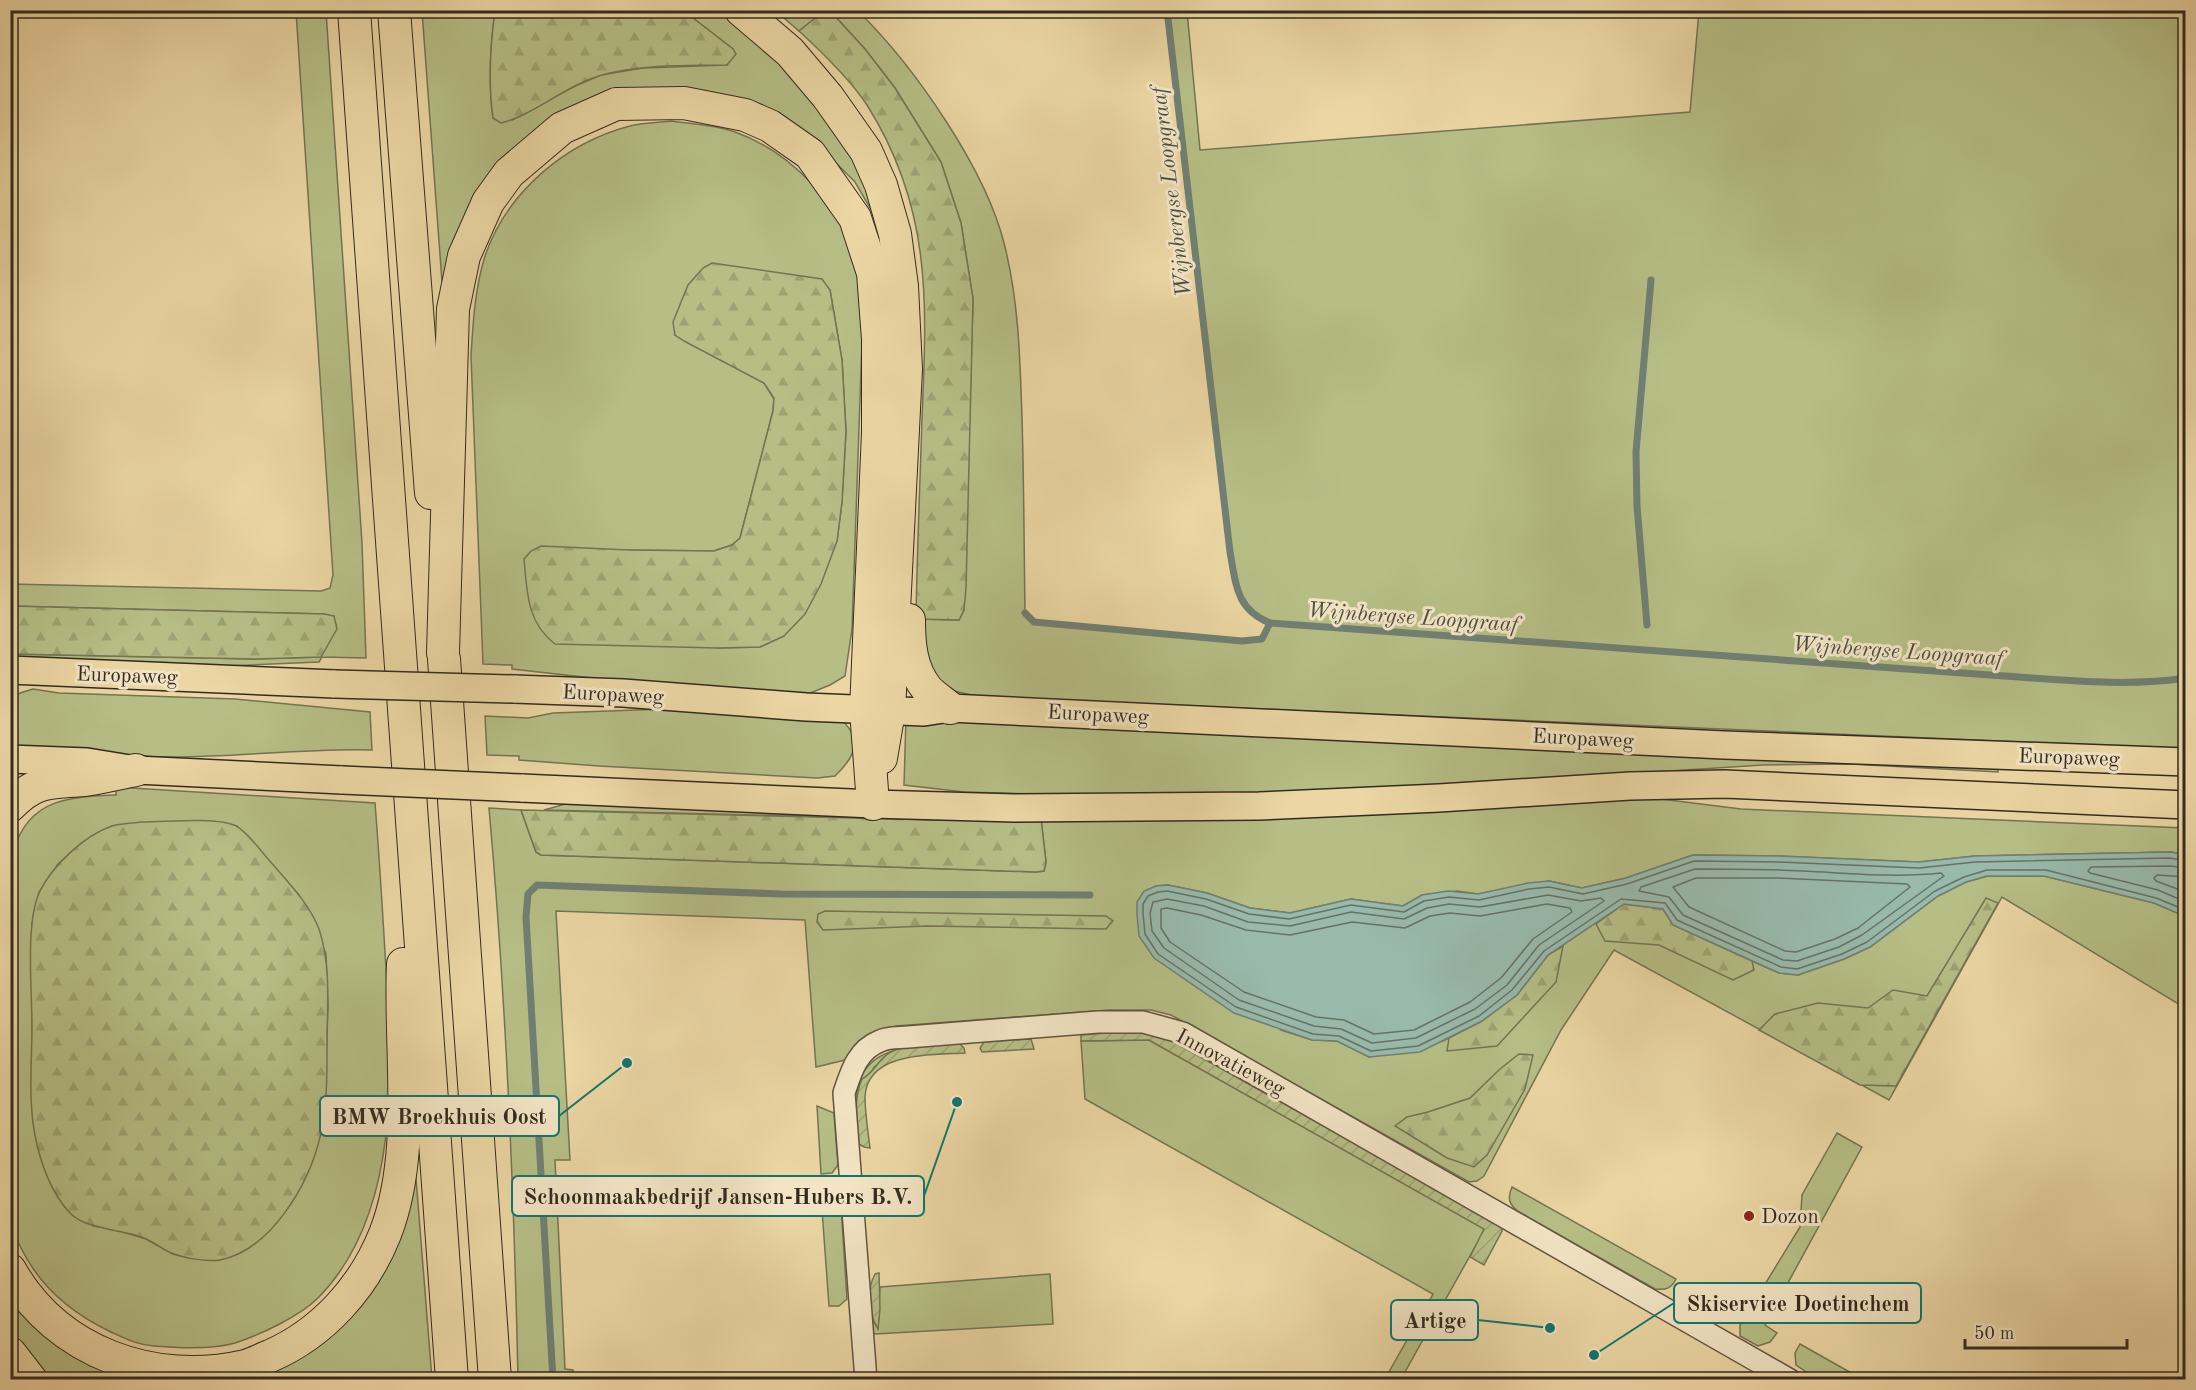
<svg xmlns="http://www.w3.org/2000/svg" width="2196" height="1390" font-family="'Old Standard TT',serif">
<defs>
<pattern id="forest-firs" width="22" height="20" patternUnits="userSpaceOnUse" patternTransform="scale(1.5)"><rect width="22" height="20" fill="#b6be86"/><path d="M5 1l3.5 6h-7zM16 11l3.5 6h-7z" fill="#9da373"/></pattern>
<pattern id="garden-furrows" width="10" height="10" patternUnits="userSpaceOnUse" patternTransform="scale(1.5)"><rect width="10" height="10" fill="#b6be86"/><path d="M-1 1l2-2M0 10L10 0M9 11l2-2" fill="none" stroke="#9da373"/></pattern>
</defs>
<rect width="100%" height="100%" fill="#ebd6a4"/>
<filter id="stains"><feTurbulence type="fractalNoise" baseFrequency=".00333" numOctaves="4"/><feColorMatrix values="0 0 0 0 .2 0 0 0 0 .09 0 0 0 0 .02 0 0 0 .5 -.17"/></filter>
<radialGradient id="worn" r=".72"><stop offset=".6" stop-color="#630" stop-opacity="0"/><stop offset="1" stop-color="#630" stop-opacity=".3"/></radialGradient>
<g fill="#b6be86" stroke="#757453" stroke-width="1.5" fill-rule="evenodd">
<path d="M296 11H326L362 543 366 658 322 657 319 662 228 666H141L11 659V654L255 659 321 657 324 614 11 606 10 584 321 591 330 588 333 575Z"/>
<path d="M422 11H495C490 47 488 82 493 118L512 120 573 87 601 75 643 68 727 65 733 49 684 11H730L754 31 855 150 884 232 855 182 821 148 707 94 530 139 444 309Z"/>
<path d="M776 11H858C914 66 987 170 1005 247 1019 304 1020 360 1022 418 1024 483 1024 548 1025 613L1034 622 1242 641 1262 639 1270 624C1237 609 1236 584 1230 552L1167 11H1187L1200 150 1690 112 1699 11H2185V749L980 697 954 691 933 674 916 619 959 620 964 610 973 299 961 223 941 162 895 88 865 49 832 13 824 11 799 31Z"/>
<path d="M671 121C692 124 715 125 735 132 789 151 844 206 857 263 860 279 861 297 863 313L852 629 845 676 830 685 803 696 664 686 512 669V665L483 664 471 356C473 323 475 288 485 256 507 192 565 143 630 126 643 122 658 123 671 121ZM830 290 842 360 846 431 842 502 837 541 784 636 760 647 717 648 629 550 714 551 732 545 740 538 773 411 774 399 764 383 675 335Z"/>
<path d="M33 689 59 693 235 699 370 712 372 750C307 748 241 757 175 757 123 757 71 752 19 749L11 740V701L20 693Z"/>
<path d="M692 708 838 717C864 738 856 756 835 776L817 778 599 766 519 760V756L487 755 485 716 528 718 553 713Z"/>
<path d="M906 718 1998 766V772L1850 764 1763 765 1339 792 1103 796 964 792 904 785Z"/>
<path d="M116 787 375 803C379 853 382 902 385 952 392 1063 403 1212 318 1298 300 1316 260 1335 235 1343 212 1350 178 1348 154 1346 138 1345 126 1339 111 1332 73 1314 40 1287 21 1248 16 1239 14 1228 11 1218V882C11 871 11 859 14 849 30 798 70 797 116 795ZM112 826H237L299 895 326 954 328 1006 325 1095 320 1136 310 1167 270 1230 249 1248 173 1254 146 1239 114 1229 93 1226 35 1134 32 1093V924L39 892 58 864 83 842Z"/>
<path d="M1653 798 1741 809 2185 828V855L2171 852 1975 856 1919 862 1779 856 1693 855 1626 878 1582 888 1549 881 1478 894 1457 891 1422 895 1403 906 1351 899 1290 913 1250 908 1207 893 1168 885 1156 886 1144 892 1281 1030 1312 1040 1337 1041 1369 1057 1443 1041 1482 1021 1517 995 1548 955 1624 904 1779 973 1798 975 1844 959 1870 947 1938 896 1966 882 1988 876H2044L2154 903 2177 913 2185 912V1008L2002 897 1889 1100 1614 950 1561 1030 1484 1176 1477 1181 1469 1182 1171 1015 1151 1010H1109L896 1026 879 1031 854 1050 845 1060 816 1067 805 920 556 911 570 1160H555L565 1369 573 1370 574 1379H518C514 1189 506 998 489 808L521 810 536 852 541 855 1036 872 1044 871 1046 862 1041 819 1177 818 1409 813Z"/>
<path d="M569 803 843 814V817L544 810Z"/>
<path d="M1149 1040 1485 1229 1401 1379H1385L1433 1294 1085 1099 1081 1041Z"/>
<path d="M908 1047 874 1067 871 1075 858 1090 856 1106C855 1070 874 1053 908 1047Z"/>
<path d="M817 1106 834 1113 838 1165 832 1173 821 1174Z"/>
<path d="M1837 1133 1862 1147 1765 1325 1777 1333 1770 1342 1758 1346 1740 1336V1325L1800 1227 1802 1195Z"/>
<path d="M415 1166 432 1379 191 1380 330 1330Z"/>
<path d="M1512 1187 1676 1279C1671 1289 1666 1290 1655 1289L1519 1212C1509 1205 1507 1198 1512 1187Z"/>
<path d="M821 1196H834L841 1205 847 1299 839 1306H829Z"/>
<path d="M1050 1274 1053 1324 875 1334 872 1331 871 1318 878 1328 880 1287Z"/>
<path d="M10 1292 187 1379H49L11 1332Z"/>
<path d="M1800 1344 1862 1379H1817L1796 1365 1795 1353Z"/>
</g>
<g fill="url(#forest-firs)" stroke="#757453" stroke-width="1.5">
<path d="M495 11H684L733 49 736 54 727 65C686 66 642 64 602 75 566 85 534 115 501 123L493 118C488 82 490 47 495 11Z"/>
<path d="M824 11 832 13 865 49 895 88 941 162 961 223 973 299 966 588 964 610 959 620 916 619C917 552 920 485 922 418 927 302 932 208 867 105 849 78 823 53 799 31Z"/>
<path d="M712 263 822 279 830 290 842 360 846 431 842 502 837 541 821 584 805 614 784 636 760 647 717 648 555 644C527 623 527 592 524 559L531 551 541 546 629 550 714 551 732 545 740 538 773 411 774 398 764 383 684 341 675 335 673 322 688 285 703 268Z"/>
<path d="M11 606 324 614 334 616 337 629 321 657 255 659 11 654Z"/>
<path d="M521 810 938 820 1041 819 1046 862 1044 871 1036 872 541 855 536 852Z"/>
<path d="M143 822C167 822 213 817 234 825 245 829 261 851 269 860 287 881 309 903 319 929 330 962 328 999 327 1033 327 1067 328 1104 320 1137 309 1184 271 1250 220 1260 206 1262 184 1258 171 1253 162 1249 154 1242 144 1238 123 1229 86 1230 70 1213 51 1193 40 1162 35 1135 28 1100 32 1061 32 1025 32 989 25 922 40 891 53 865 85 835 112 826 121 823 133 823 143 822Z"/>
<path d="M1986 898 1998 903 1896 1086 1860 1085 1759 1030 1775 1014 1818 1003 1868 1008 1893 990 1927 996Z"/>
<path d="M1624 904 1663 909 1673 925 1752 961 1754 970 1733 980 1659 945 1605 941 1596 924Z"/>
<path d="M825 911 1106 916 1113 921 1106 929 928 926 823 930 817 922 818 914Z"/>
<path d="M1563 946 1556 982 1497 1046 1447 1051 1449 1038 1482 1021 1517 995 1548 955Z"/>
<path d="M1519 1054 1533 1055 1525 1089 1487 1155 1474 1167 1447 1158 1395 1126 1407 1117 1428 1112 1470 1098 1500 1069Z"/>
</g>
<g fill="url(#garden-furrows)" stroke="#757453" stroke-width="1.5">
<path d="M1132 1031H1149L1161 1035 1501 1225 1502 1231 1484 1265 1470 1257 1484 1229 1149 1040 1081 1041V1035Z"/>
<path d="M1031 1039 1034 1049 982 1052 980 1048 984 1042Z"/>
<path d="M960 1044 964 1048 965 1053C933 1055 867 1051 865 1097 865 1113 868 1131 870 1148L864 1147 859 1144C857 1122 853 1099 862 1079 874 1073 878 1060 889 1053 909 1042 938 1045 960 1044Z"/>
<path d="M879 1273 880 1309 878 1329C868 1313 866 1291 875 1274Z"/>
</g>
<path fill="#98b9ab" stroke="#708073" stroke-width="1.5" d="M2171 852 2185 855V912L2177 913 2154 903 2044 876H1987L1966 882 1938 896 1870 947 1844 959 1798 975 1779 973 1673 925 1663 909 1624 904 1548 955 1517 995 1482 1021 1420 1052 1369 1057 1337 1041 1312 1040 1234 1013 1154 958 1139 936 1137 914V902L1144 891 1156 886 1168 885 1207 893 1250 908 1290 913 1351 899 1403 906 1422 895 1448 891 1478 894 1528 883 1549 881 1582 888 1626 878 1693 855 1779 856 1919 862 1975 856Z"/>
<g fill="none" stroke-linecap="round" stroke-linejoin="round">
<g stroke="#667266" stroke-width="1.5">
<path d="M2186 861 2170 858 1975 862 1919 868 1779 862 1694 861 1627 884 1583 894 1549 887 1529 889 1479 900 1449 897 1424 901 1404 912 1351 905 1289 919 1249 914 1206 899 1167 891 1158 892 1148 896 1143 904V913L1145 934 1158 954 1236 1007 1313 1034 1339 1036 1371 1051 1418 1046 1479 1016 1512 990 1544 951 1621 899 1665 903 1677 920 1781 967 1797 969 1842 954 1867 942 1935 891 1964 877 1987 870H2046L2156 898 2178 907 2186 906"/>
<path d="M2186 868 2170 866 2091 867 2088 871 2090 873 2158 890 2179 899H2186"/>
<path d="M1695 869C1731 869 1766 869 1802 871 1848 873 1895 878 1941 873L1944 876 1862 935 1839 947 1797 961 1783 960 1683 915 1669 897 1639 891 1641 887Z"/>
<path d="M2186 877 2157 875 2154 878 2156 881 2180 890H2186"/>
<path d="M1696 878H1778L1907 884 1910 887 1858 928 1835 939 1796 952 1785 951 1689 907 1673 887Z"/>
<path d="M1548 895 1581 901 1601 898 1604 901 1539 945 1507 985 1475 1009 1416 1038 1372 1043 1341 1029 1314 1026 1239 1000 1164 948 1152 931 1150 913 1153 902 1167 899 1204 906 1248 922 1290 926 1351 912 1404 919 1427 908 1449 904 1480 907Z"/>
<path d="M1547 904 1570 908 1572 912 1533 939 1501 978 1470 1002 1414 1030 1374 1034 1344 1020 1316 1017 1244 992 1170 942 1161 928V909L1167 908 1201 915 1246 930 1290 935 1352 922 1405 928 1430 916 1450 913 1480 916Z"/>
</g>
<g stroke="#708073" stroke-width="7">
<path d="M1167 10 1230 552C1236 585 1236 609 1270 623L2004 676C2065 680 2126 687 2186 678"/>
<path d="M1025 613 1034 622 1242 641 1262 639 1270 623"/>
<path d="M1647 625 1637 506 1636 452 1651 280"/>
<path d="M553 1380 526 917 528 894 537 885 781 894 1090 895"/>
</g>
<g stroke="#625541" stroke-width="24">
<path id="minor" d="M866 1380 844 1093C851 1072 857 1050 880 1041 888 1037 899 1038 908 1037L1098 1022H1143L1183 1033 1790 1380"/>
</g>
<g stroke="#342a20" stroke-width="30">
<g id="major">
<path d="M10 670 335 684"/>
<path d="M514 689 623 693 806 707 924 712 950 708 1724 745 2186 762"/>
<path d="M10 759 87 762 136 770 342 780"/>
<path d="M521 788 873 804 1014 808 1259 806 1439 798 1630 786 1725 784 2186 805"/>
</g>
</g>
<g stroke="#342a20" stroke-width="34">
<g id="highway">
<path d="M354 10 452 1380"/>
<path d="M394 10 431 493"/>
<path d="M741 10 790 52 828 97 866 151 881 185 895 234 902 286 906 369 889 711 881 758"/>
<path d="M909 620C909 645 911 669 927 689 933 696 943 702 950 708"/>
<path d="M443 653 453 309 464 256 488 202 509 173 562 128 616 104 684 103 745 115 770 126 810 154 855 218 873 273 878 339V432L866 710 873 804"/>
<path d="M444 659 495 1380"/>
<path d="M10 806C36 779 51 783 84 780 101 778 119 773 136 770"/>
<path d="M10 1270C57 1353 154 1387 245 1366 253 1364 262 1359 270 1356 323 1333 364 1287 385 1234 417 1153 399 1049 403 964"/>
<path d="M10 1353 31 1380"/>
</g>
</g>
<use href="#minor" stroke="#f2e4c4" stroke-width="21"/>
<use href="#major" stroke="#ebd6a4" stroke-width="27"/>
<use href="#highway" stroke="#ebd6a4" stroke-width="32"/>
<g stroke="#342a20" stroke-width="30" stroke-linecap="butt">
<g id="major-bridge">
<path d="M335 684 514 689"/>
<path d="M342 780 521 788"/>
</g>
</g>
<use href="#major-bridge" stroke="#ebd6a4" stroke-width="27"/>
</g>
<circle fill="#8f2418" stroke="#f2e4c4" stroke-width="2" cx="1749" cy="1216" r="6"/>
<g text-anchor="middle" stroke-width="6" stroke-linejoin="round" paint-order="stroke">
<g font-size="21" fill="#342a20" stroke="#f2e4c4">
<text transform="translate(127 675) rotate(2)" y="7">Europaweg</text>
<text transform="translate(613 694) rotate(3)" y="7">Europaweg</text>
<text transform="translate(1098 714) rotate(3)" y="7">Europaweg</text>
<text transform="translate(1583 738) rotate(3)" y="7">Europaweg</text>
<text transform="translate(2069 757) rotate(2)" y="7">Europaweg</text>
<text transform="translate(1231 1062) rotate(28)" y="7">Innovatieweg</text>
</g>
<g font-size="21" fill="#342a20" stroke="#f2e4c4" text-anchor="start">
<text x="1761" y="1223">Dozon</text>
</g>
<g font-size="22" font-style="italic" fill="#4d4e43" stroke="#f2e4c4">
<text transform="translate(1170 192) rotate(-97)" y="8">Wijnbergse Loopgraaf</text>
<text transform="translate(1413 616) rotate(4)" y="8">Wijnbergse Loopgraaf</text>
<text transform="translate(1898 650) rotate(4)" y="8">Wijnbergse Loopgraaf</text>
</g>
</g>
<path fill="none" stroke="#0f766e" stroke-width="2" d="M627 1063L559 1116M957 1102L924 1196M1594 1355L1674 1303M1550 1328L1478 1320"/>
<g fill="#0f766e" stroke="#f2e4c4" stroke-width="2">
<circle cx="627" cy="1063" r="6"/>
<circle cx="957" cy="1102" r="6"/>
<circle cx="1594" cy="1355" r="6"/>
<circle cx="1550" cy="1328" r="6"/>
</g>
<g fill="#f2e4c4" stroke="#0f766e" stroke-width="2">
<rect x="320" y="1096" width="239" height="40" rx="6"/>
<rect x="512" y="1176" width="412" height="40" rx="6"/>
<rect x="1674" y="1283" width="247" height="40" rx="6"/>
<rect x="1391" y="1300" width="87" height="40" rx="6"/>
</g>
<g font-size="22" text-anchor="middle" font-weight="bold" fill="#342a20">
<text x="439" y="1124">BMW Broekhuis Oost</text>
<text x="718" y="1204">Schoonmaakbedrijf Jansen-Hubers B.V.</text>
<text x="1798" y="1311">Skiservice Doetinchem</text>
<text x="1435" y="1328">Artige</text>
</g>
<rect width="2196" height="1390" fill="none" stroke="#ebd6a4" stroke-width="36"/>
<rect x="12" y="12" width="2172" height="1366" fill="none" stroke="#342a20" stroke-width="3"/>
<rect x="18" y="18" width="2160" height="1354" fill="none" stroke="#342a20" stroke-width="1.5"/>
<path d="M1965 1339v9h162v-9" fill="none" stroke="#342a20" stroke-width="3"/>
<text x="1974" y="1339" font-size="18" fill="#342a20" stroke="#f2e4c4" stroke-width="4.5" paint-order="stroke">50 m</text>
<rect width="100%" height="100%" filter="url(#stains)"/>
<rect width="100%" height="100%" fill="url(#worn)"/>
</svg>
